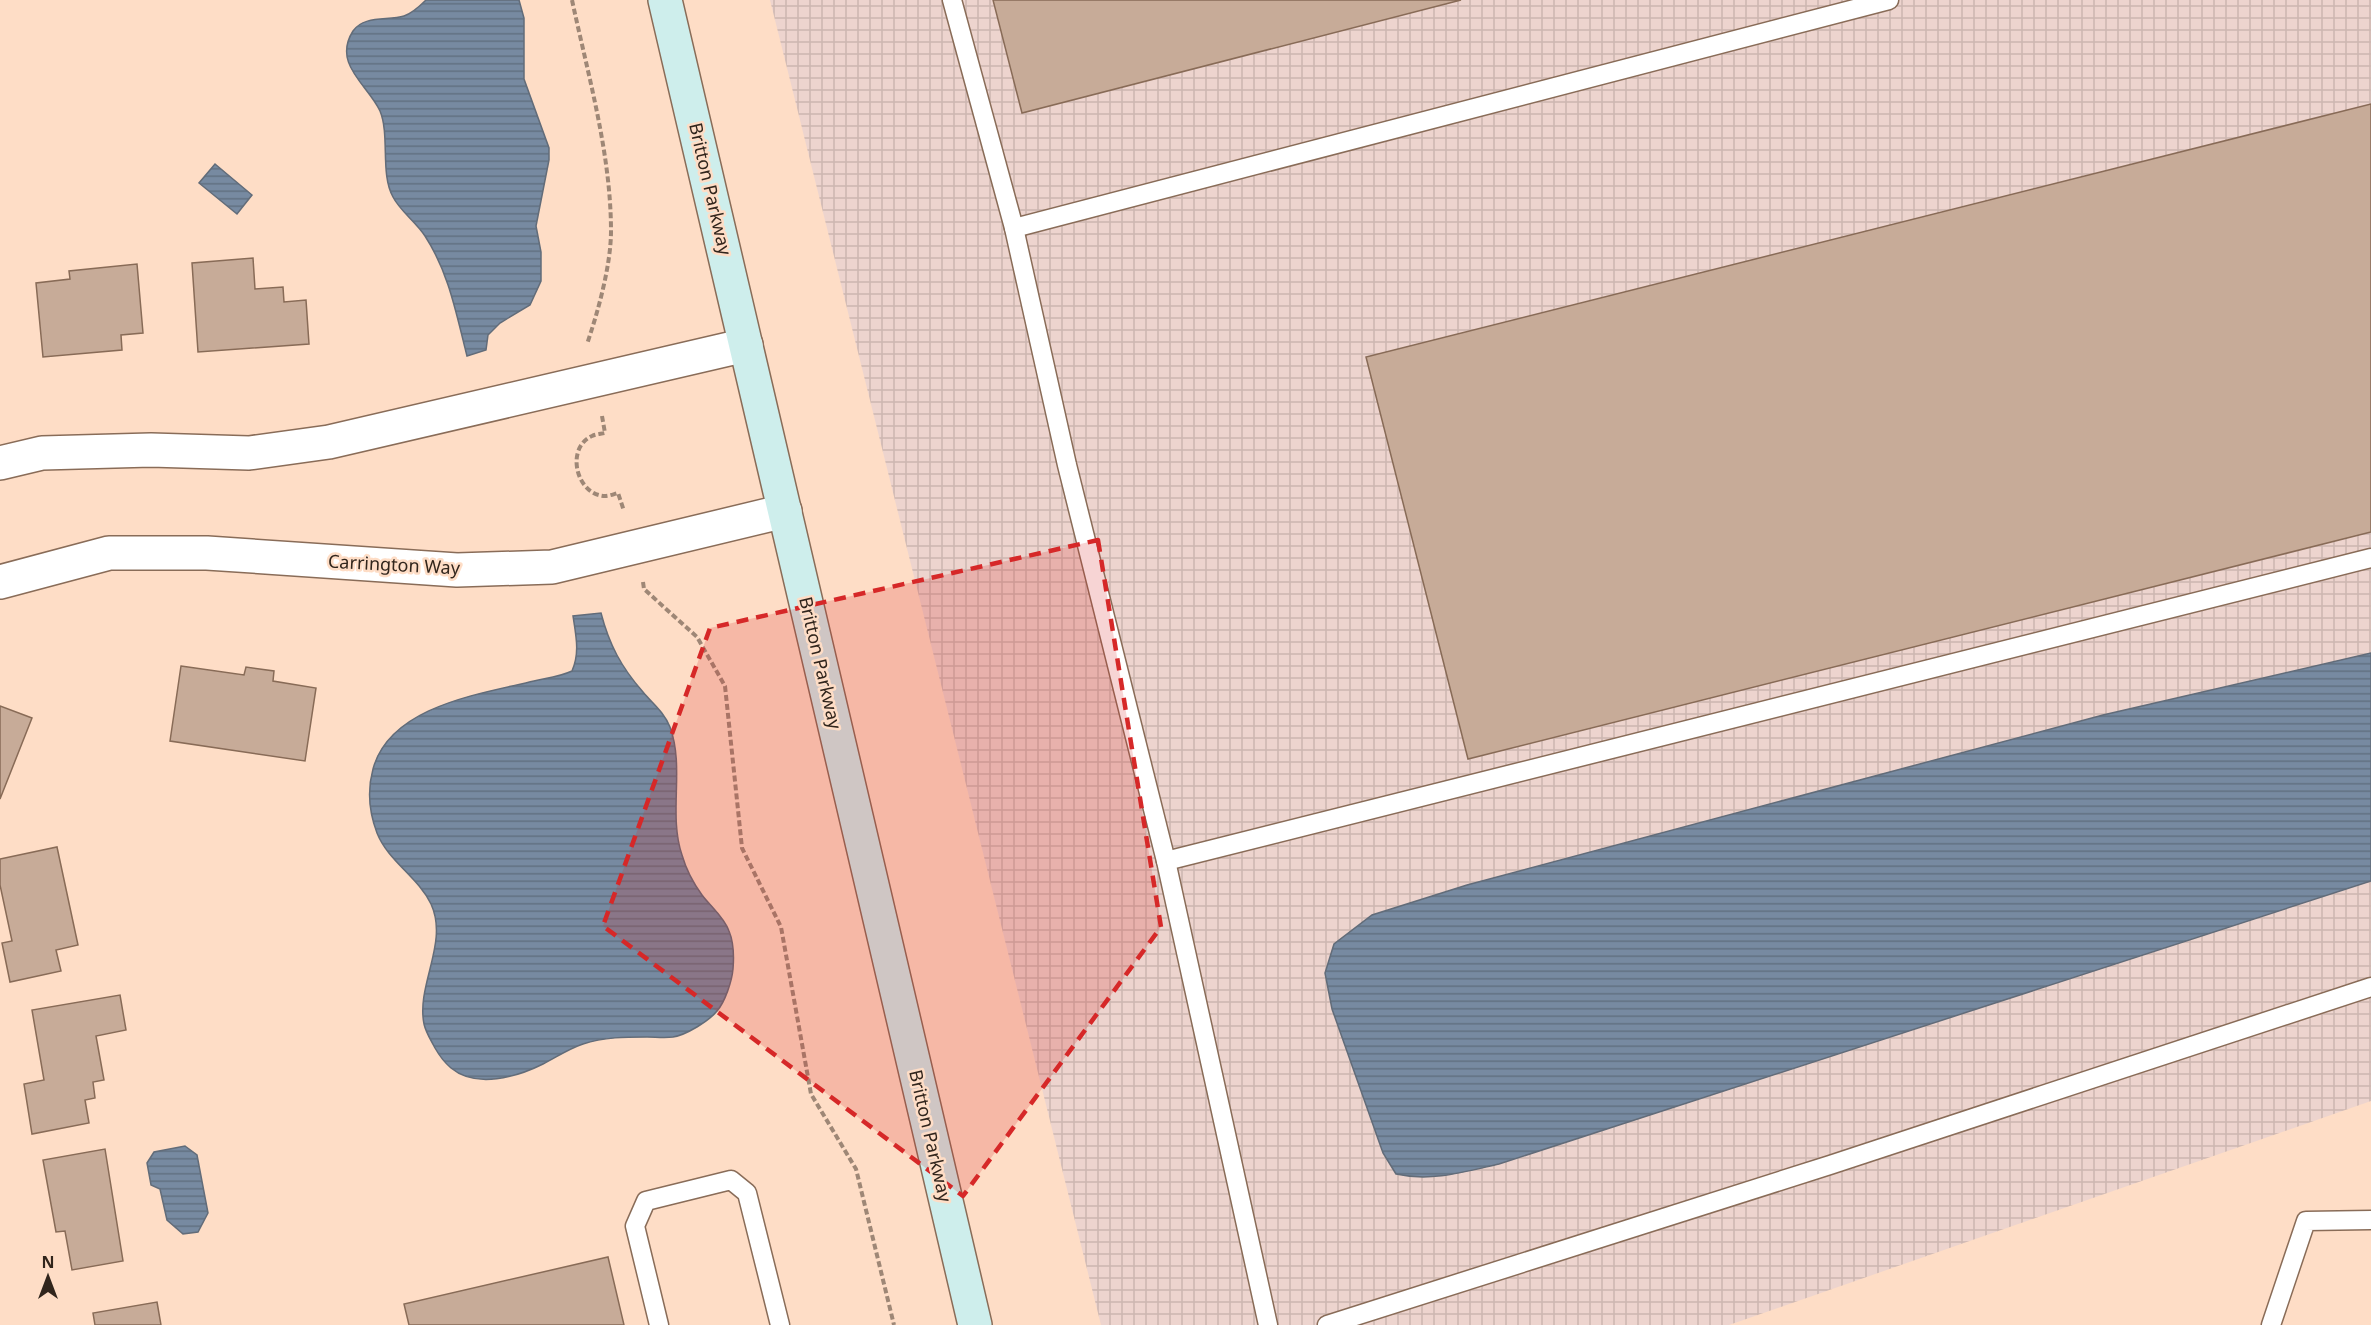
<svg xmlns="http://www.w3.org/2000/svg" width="2371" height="1325" font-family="'Noto Sans',sans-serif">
<defs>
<pattern id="industrial-grid" width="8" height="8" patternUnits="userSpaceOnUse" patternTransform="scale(1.5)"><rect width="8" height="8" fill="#edd4ce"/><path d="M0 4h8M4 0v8" fill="none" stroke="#ccb6b0"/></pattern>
<pattern id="water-rules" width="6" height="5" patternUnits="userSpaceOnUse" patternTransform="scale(1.5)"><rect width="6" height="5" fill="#778aa1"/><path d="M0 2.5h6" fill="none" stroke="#627182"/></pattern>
</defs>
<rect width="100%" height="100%" fill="#feddc6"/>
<path fill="url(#industrial-grid)" d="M770 0H2371V1101L1729 1325H1101Z"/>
<g fill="url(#water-rules)" stroke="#626c79" stroke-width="1.5">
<path d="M426 0H519L524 18V79L549 148V160L536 226 541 252V281L530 305 500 323 488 335 486 350 467 356C456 313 449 273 425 236 416 222 400 211 393 197 380 174 390 135 380 111 368 85 332 64 353 31 364 15 388 21 404 16 413 13 420 6 426 0Z"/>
<path d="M215 164 252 195 237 214 199 183Z"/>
<path d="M601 613C609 644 621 667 643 692 653 704 664 712 670 727 685 768 668 814 682 855 686 869 694 884 702 895 711 907 724 917 729 931 734 943 734 957 733 969 732 981 725 1002 717 1011 709 1021 686 1035 673 1037 665 1038 655 1037 647 1037 626 1037 604 1037 583 1044 568 1049 557 1057 543 1064 517 1077 476 1089 451 1068 445 1063 439 1055 435 1048 431 1040 426 1033 424 1024 416 985 449 943 431 904 418 877 388 861 377 833 369 812 367 791 373 769 390 706 480 694 534 681 547 678 559 677 572 671 580 653 576 636 573 616Z"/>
<path d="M2371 653V881L1499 1164C1464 1172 1431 1182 1396 1174L1383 1153 1332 1009 1325 973 1334 944 1372 915 1467 885 2103 715Z"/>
<path d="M185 1146 197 1155 208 1213 198 1232 183 1234 167 1220 160 1189 151 1185 147 1163 154 1152Z"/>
</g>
<g fill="#c7ab98" stroke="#886b57" stroke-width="1.5">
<path d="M993 0H1461L1022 113Z"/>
<path d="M2371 104V532L1468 759 1366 357Z"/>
<path d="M253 258 255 289 283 287 284 302 306 300 309 344 198 352 192 263Z"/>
<path d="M137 264 143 333 121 335 122 350 43 357 36 283 70 279 69 271Z"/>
<path d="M181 666 244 675 246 667 274 671 273 681 316 688 305 761 170 741Z"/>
<path d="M0 706 32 718 0 799Z"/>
<path d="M57 847 78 945 56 950 61 971 10 982 2 943 12 941 0 885V859Z"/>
<path d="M120 995 126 1030 96 1036 104 1080 93 1082 95 1098 85 1100 89 1123 32 1134 24 1084 44 1080 32 1010Z"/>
<path d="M105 1149 123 1261 72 1270 65 1231 56 1232 43 1160Z"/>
<path d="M608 1257 624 1325H409L404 1304Z"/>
<path d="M157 1302 161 1325H95L93 1313Z"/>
</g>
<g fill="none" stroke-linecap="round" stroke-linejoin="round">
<g stroke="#896c58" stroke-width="21">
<g id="lane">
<path d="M952 0 1014 228 1067 465 1166 861 1268 1325"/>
<path d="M1014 228 1889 0"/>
<path d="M1166 861 2371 558"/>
<path d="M659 1325 635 1226 646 1201 731 1180 747 1193 780 1325"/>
<path d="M1327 1325 1830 1165 2371 987"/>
<path d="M2271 1325 2306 1221 2371 1220"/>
</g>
</g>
<g stroke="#896c58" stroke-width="36">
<g id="street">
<path d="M0 463 42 453 151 450 249 453 329 442 746 345"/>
<path d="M0 582 109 553H207L457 570 552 567 785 511"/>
</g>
</g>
<g stroke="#896c58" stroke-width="36">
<path id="secondary" d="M665 0 975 1325"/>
</g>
<g stroke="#9e8776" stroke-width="4" stroke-dasharray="6 3" stroke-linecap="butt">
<path d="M572 0C588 75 611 154 611 231 611 265 598 312 587 344"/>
<path d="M602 416 605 433C601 434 596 434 592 436 565 448 576 495 605 496 609 496 614 494 618 493L624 511"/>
<path d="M643 582 644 589 697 637 725 686 742 848 781 927 811 1094 856 1169 894 1325"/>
</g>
<use href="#lane" stroke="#fff" stroke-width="18"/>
<use href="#street" stroke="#fff" stroke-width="33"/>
<use href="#secondary" stroke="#ceeeec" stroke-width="33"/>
</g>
<path fill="#d62828" fill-opacity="0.2" stroke="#d62828" stroke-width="4.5" stroke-dasharray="12 8" stroke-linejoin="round" d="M1098 540 1161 927 963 1196 603 926 710 628Z"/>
<g text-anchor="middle" stroke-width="5" stroke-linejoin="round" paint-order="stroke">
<g font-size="18" fill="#31251c" stroke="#feddc6">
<text transform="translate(710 189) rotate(77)" y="6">Britton Parkway</text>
<text transform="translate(394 565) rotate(3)" y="6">Carrington Way</text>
<text transform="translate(820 663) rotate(77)" y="6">Britton Parkway</text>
<text transform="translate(930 1136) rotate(77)" y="6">Britton Parkway</text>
</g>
</g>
<g transform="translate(48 1277)" stroke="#feddc6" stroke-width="4.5" paint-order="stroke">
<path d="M0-4.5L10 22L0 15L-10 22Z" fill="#31251c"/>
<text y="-9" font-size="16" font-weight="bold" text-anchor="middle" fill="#31251c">N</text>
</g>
</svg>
